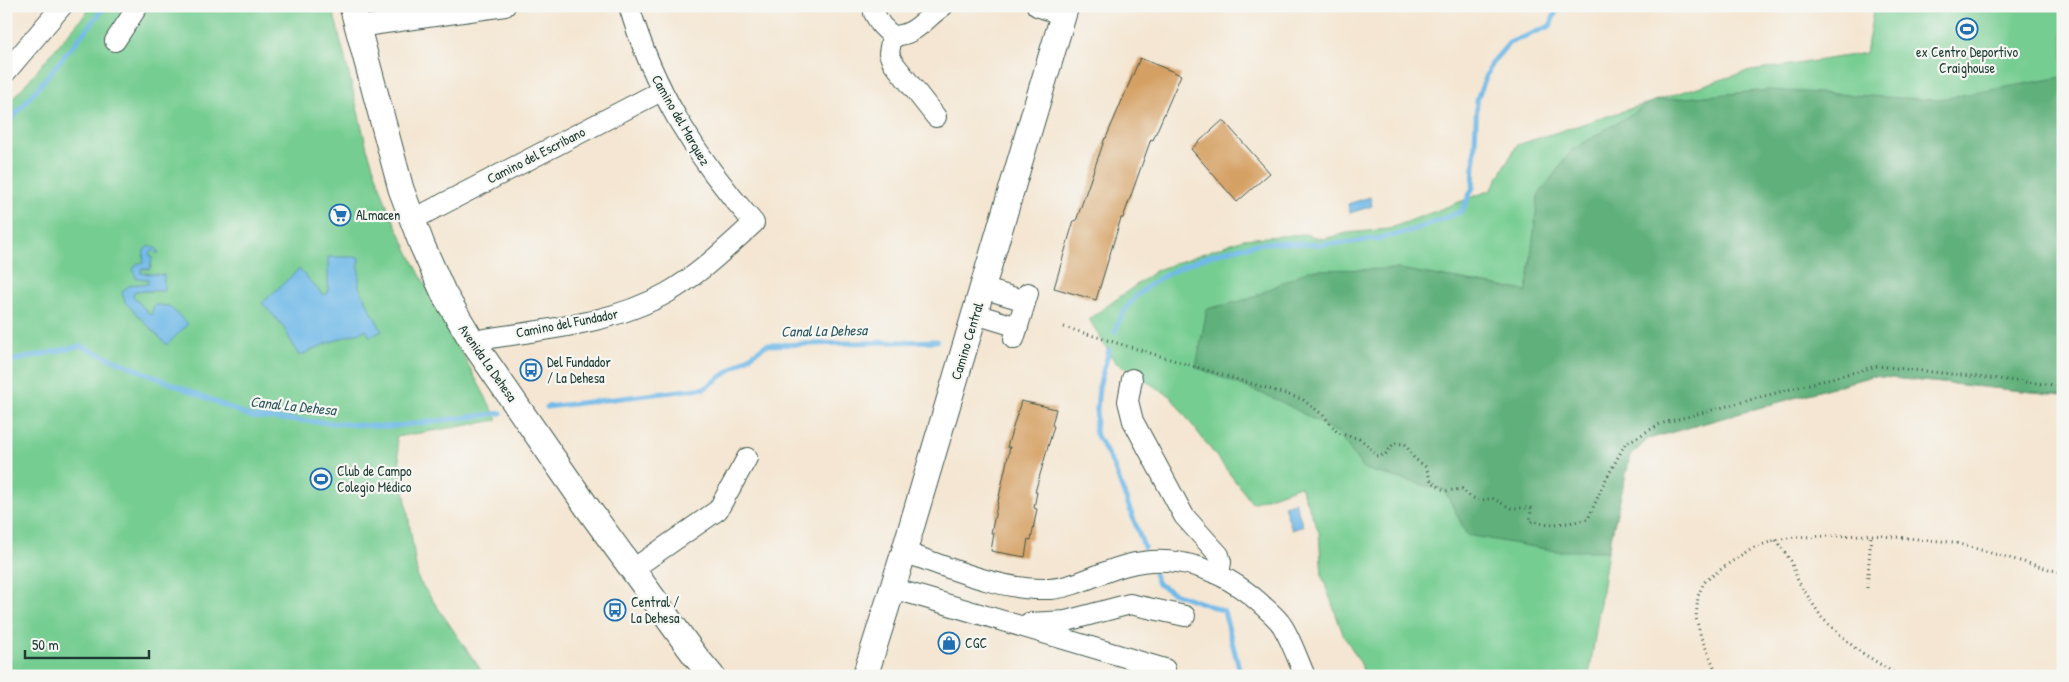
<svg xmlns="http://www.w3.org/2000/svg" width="2069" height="682" font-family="'Patrick Hand',sans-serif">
<rect width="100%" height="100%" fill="#f6f6f2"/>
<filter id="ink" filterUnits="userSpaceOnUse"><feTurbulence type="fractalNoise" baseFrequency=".02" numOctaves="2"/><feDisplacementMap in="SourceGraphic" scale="10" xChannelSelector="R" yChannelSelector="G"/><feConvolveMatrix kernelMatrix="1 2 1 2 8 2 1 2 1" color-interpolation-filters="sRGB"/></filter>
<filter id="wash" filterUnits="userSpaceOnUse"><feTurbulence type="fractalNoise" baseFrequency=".0096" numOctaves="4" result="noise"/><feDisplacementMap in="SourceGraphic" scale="20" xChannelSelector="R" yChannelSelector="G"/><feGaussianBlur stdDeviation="1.12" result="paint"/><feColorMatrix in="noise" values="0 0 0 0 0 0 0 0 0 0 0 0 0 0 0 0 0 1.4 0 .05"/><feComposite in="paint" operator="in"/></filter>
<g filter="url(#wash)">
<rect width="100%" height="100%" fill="#f4e6d2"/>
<g fill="#76cd92" stroke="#4a8563">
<path d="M92 6H332L367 148 388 209 416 267 498 420 396 437 418 579 485 676H6V107Z"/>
<path d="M1874 6H2063V395L1872 376 1648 439 1630 457 1608 551 1589 676H1365L1361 664 1343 634 1322 576 1319 532 1300 486 1252 503 1170 396 1115 362 1089 319 1157 270 1243 239 1304 234 1323 239 1347 233 1388 229 1491 190 1517 145 1745 72 1866 53Z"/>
</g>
<path fill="#60b07c" stroke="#407658" d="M2063 77V395L1872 376 1648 439 1630 457 1608 551H1556L1467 535 1445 491 1364 469 1338 433 1280 401 1196 367 1207 309 1249 299 1309 270 1399 269 1527 291 1538 196 1572 150 1653 101 1770 90 1935 100Z"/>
<g fill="#70b9e8" stroke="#487b8e">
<path d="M1370 197 1372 206 1350 213 1348 204Z"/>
<path d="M149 246 156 248 159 253H156L153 250 149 253 152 258 150 269H141V273L164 275V291H135L133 296 151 316 154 305 169 306 188 324 167 345 125 302 122 292C129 283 137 284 148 284V279L136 278 133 269 138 263H143L144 250Z"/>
<path d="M328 257H359V287L382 331 370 337 366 330 328 343 299 356 283 326 262 303 299 269 323 295 328 293Z"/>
<path d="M1295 502 1303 526 1292 530 1284 505Z"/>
</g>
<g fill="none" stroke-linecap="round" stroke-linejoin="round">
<g stroke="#70b9e8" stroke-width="5">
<path d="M6 126 106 6"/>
<path d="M1115 332C1128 278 1209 253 1257 244 1273 241 1291 244 1307 244 1327 245 1348 243 1368 240 1401 236 1431 224 1462 211L1473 187 1477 99 1492 63 1509 43 1550 26 1558 6"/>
<path d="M1109 350 1099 387 1095 432 1113 464 1144 547"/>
<path d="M6 362 81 346 252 417 388 427 501 413"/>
<path d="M547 407 705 388 766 345 937 341"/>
<path d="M1154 574 1158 584 1174 593 1224 611 1241 676"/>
</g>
</g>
<g id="blocks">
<g fill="#d5a063">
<path d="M1140 58 1181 75 1153 140 1151 139 1123 218H1121L1096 300 1054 288 1074 220 1076 221 1105 138H1106Z"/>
<path d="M1223 120 1270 173 1237 202 1191 149Z"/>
<path d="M1021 401 1056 409 1052 425 1054 426 1035 492H1037L1034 508 1037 509 1031 540 1028 539 1025 557 991 551 994 533H991L1010 447H1007Z"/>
</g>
</g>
</g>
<g filter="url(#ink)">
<use href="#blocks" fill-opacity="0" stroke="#3f564c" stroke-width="1"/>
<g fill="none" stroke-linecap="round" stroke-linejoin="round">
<g stroke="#3f564c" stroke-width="22">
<g id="minor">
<path d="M876 6 874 13 881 25 892 36C916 36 925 18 943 6"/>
<path d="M1037 6 1063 15"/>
<path d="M357 27 505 6"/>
<path d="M892 36 889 53 892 61 936 117"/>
<path d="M115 41 138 6"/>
<path d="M6 72 62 6"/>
<path d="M412 220 661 91"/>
<path d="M982 288 1025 301"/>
<path d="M975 314 1018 327"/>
<path d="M1014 339 1028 293"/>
<path d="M472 341C537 330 608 326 667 293 700 274 726 248 754 223 696 158 654 90 629 6"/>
<path d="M1132 379 1128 401 1133 421 1184 516 1219 555 1221 562 1219 574"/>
<path d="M904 552C950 568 1001 591 1050 589 1077 587 1102 571 1127 565 1176 552 1223 570 1260 603 1267 610 1278 618 1283 627 1292 642 1298 660 1305 676"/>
<path d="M633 569 718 510 747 458"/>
<path d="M892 588 1165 669"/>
<path d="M1029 623 1066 621 1130 604 1185 616"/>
</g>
</g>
<g stroke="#3f564c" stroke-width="27">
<g id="major">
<path d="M352 6 401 189 422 245 444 294 472 341 587 507 696 657 712 676"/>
<path d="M865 676 904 552 1066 6"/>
</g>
</g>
<g stroke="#3f564c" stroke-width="3" stroke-dasharray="1 4" stroke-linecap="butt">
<path d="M1064 327 1302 399 1323 415 1338 433 1359 439 1367 444 1376 456 1385 455 1394 443 1405 444 1414 458 1426 467 1431 481 1445 491 1462 489C1471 499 1479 502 1492 498L1511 508H1531L1530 521C1551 526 1567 524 1588 519L1603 485 1625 444 1660 424 1877 366 2063 386"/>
<path d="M1776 540 1791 561 1798 581 1822 618 1856 649 1899 676"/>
<path d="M1867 588 1871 535"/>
<path d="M1718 676 1701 637 1696 618 1698 596 1704 582 1728 564 1752 548 1776 540 1794 537 1871 535 1952 542 2063 573"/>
</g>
<use href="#minor" stroke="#fff" stroke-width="20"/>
<use href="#major" stroke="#fff" stroke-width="25"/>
</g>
</g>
<defs>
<g id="stadium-ring" transform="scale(1.125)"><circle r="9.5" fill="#f6f6f2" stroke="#1f6fb2" stroke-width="1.5"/><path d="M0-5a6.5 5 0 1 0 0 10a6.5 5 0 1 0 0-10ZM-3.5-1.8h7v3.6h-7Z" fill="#1f6fb2"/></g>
<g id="supermarket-ring" transform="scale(1.125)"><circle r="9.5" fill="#f6f6f2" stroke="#1f6fb2" stroke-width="1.5"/><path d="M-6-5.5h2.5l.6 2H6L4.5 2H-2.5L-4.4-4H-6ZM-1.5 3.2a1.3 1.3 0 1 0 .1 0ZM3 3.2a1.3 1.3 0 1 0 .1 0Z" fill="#1f6fb2"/></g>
<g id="bus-ring" transform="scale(1.125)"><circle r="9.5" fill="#f6f6f2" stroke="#1f6fb2" stroke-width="1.5"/><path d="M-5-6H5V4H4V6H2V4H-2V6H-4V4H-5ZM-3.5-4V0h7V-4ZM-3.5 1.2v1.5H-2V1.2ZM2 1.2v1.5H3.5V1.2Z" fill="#1f6fb2"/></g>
<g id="shop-ring" transform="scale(1.125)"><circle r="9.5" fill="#f6f6f2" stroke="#1f6fb2" stroke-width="1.5"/><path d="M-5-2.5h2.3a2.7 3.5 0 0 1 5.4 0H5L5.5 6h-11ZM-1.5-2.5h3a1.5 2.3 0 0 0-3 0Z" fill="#1f6fb2"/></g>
</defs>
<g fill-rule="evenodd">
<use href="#stadium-ring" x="1967" y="29"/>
<use href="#supermarket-ring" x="340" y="215"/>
<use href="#bus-ring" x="531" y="370"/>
<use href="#stadium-ring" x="321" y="479"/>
<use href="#bus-ring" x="615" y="610"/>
<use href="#shop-ring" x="949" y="643"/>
</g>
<g text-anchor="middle" stroke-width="4.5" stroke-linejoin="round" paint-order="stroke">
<g font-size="14" fill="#1f3d34" stroke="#f6f6f2" text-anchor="start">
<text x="1967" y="57" text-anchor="middle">ex Centro Deportivo<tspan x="1967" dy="16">Craighouse</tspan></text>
<text x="356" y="220">ALmacen</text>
<text x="547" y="367">Del Fundador<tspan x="547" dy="16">/ La Dehesa</tspan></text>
<text x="337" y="476">Club de Campo<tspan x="337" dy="16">Colegio Médico</tspan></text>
<text x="631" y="607">Central /<tspan x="631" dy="16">La Dehesa</tspan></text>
<text x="965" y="648">CGC</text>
</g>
<g font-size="14" fill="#1f3d34" stroke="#f6f6f2">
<text transform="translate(681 120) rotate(60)" y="5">Camino del Marquez</text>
<text transform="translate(536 155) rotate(-27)" y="5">Camino del Escribano</text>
<text transform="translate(567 323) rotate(-11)" y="5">Camino del Fundador</text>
<text transform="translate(967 341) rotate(-73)" y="5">Camino Central</text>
<text transform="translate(488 363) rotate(55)" y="5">Avenida La Dehesa</text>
</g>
<g font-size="15" font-style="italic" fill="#335c61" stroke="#f6f6f2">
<text transform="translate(824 331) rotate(-1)" y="5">Canal La Dehesa</text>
<text transform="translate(293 406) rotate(6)" y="5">Canal La Dehesa</text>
</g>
</g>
<rect width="2069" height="682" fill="none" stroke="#f6f6f2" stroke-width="25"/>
<path d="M25 650v8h124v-8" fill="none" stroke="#1f3d34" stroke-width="2.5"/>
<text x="32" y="650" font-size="15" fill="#1f3d34" stroke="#f6f6f2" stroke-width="4" paint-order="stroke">50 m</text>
</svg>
